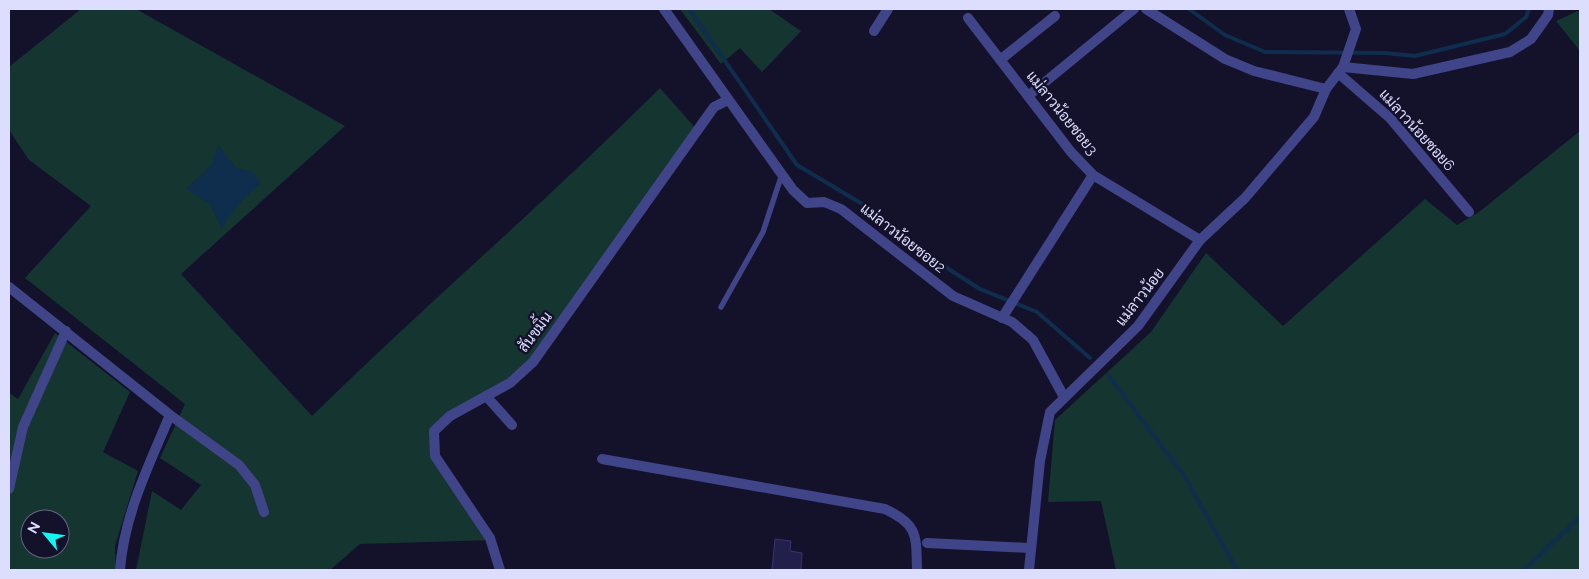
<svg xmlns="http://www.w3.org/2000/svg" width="1589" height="579" font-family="Raleway,Sarabun,sans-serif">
<rect width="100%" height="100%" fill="#14122b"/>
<g fill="#153530" fill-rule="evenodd">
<path d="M81 9H136L345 126 181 274 312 416C426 304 547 201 660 88L697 130 533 362 434 431 435 456 495 540 360 544 330 570H136L152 491 181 510 201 485 160 458 185 404 25 278 91 206 29 160 9 130V67Z"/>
<path d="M680 9H769L801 31 762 72 740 48 721 64Z"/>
<path d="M1580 10V51L1556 21Z"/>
<path d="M1580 131V570H1116L1101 501 1048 502 1055 420 1151 332 1206 253 1283 326 1425 199 1457 225 1479 212Z"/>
<path d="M55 333 130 392 103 452 138 471 115 546 116 570H9V393L18 399ZM30 519H60V549H30Z"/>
</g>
<path fill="#0f2d4d" d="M218 145 235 167 254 173 261 183C244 197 231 210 222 229L210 204 186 189 212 164Z"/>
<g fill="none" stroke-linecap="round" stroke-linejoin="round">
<g stroke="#0f2d4d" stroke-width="4">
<path d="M689 9 797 165 864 205 950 270 980 289 1037 312 1090 358"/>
<path d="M1189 9 1225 35 1265 52 1385 53 1415 56 1505 34 1526 17 1529 9"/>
<path d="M1109 376 1185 477 1237 570"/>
<path d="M1524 570 1580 517"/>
</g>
</g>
<path fill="#231f4b" stroke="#373276" d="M775 539 791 541 790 551 802 553 801 570H772Z"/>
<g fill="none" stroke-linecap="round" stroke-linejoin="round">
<path stroke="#3f4588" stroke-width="5.5" d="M721 307 763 232 782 174"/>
<g stroke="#3f4588" stroke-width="10">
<path d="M664 9 793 190 807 203 824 202 841 209 953 296 1012 322 1033 340 1064 397"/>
<path d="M1146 9 1225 59 1254 71 1326 89"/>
<path d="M968 18 1071 152 1093 175 1200 240"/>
<path d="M874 31 888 9"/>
<path d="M1000 60 1055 16"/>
<path d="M1343 67 1413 74 1510 52 1531 39 1548 15 1549 9"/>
<path d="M1338 73 1390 118 1469 212"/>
<path d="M1028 96 1134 9"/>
<path d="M9 287 170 415 239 465 255 485 264 512"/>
<path d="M1002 318 1093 175"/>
<path d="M486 396 512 425"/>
<path d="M602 459 885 509C919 525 916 536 917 570"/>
<path d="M9 489 23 427 66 331"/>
<path d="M927 543 1030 548"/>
<path d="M120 570C124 515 149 465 170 415"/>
<path d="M500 570 490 538 435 456 434 431 450 416 510 383 533 362 714 107 728 100"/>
<path d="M1029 570 1040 461 1050 412 1138 326 1200 240 1245 198 1314 117 1326 89 1343 67 1356 29 1349 9"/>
</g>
</g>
<g text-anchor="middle" stroke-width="5" stroke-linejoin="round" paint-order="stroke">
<g font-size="15" fill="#ddddfe" stroke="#14122b">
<text transform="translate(1062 113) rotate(51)" y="5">แม่ลาวน้อยซอย3</text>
<text transform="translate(1417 130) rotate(48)" y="5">แม่ลาวน้อยซอย6</text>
<text transform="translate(903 238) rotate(38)" y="5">แม่ลาวน้อยซอย2</text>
<text transform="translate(1140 297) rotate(-52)" y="5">แม่ลาวน้อย</text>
<text transform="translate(535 332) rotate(-53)" y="5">สันขมิ้น</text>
</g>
</g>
<rect width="1589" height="579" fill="none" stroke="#ddddfe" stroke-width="20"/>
<g transform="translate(45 534) rotate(299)"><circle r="24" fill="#14122b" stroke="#64637f"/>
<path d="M0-4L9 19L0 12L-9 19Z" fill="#11f6f2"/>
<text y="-8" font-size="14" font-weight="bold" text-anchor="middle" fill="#ddddfe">N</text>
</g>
</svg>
